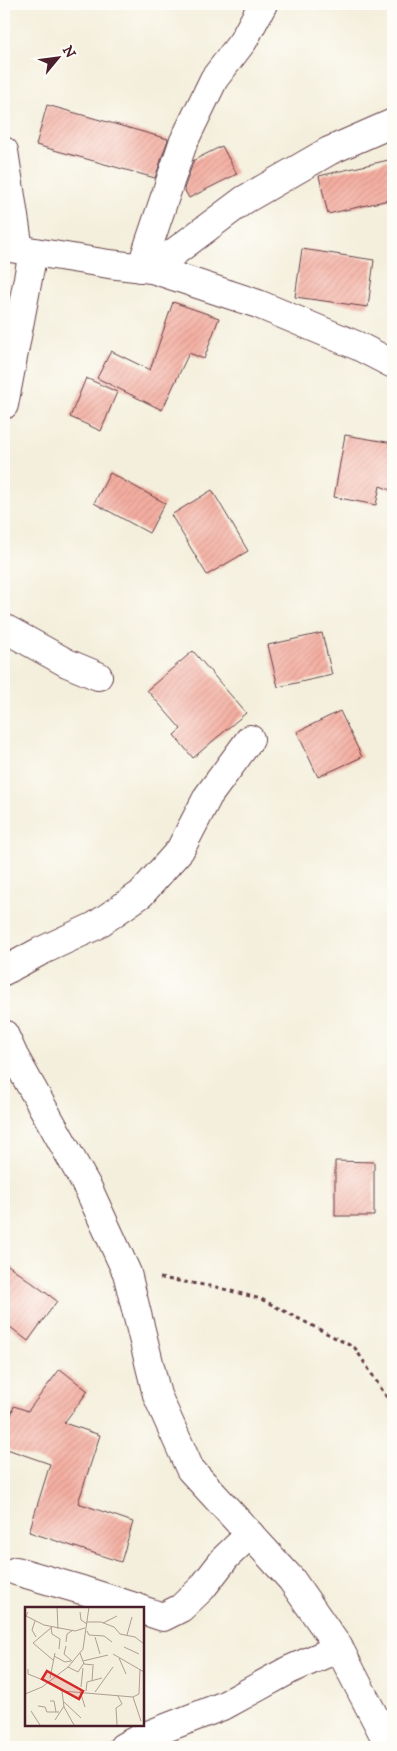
<svg xmlns="http://www.w3.org/2000/svg" width="397" height="1751" font-family="'IM FELL DW Pica',serif">
<defs>
<pattern id="building-hatch" width="6" height="6" patternUnits="userSpaceOnUse" patternTransform="scale(1.25)"><rect width="6" height="6" fill="#f4aea1"/><path d="M-1 1l2-2M0 6l6-6M5 7l2-2" fill="none" stroke="#d3958b"/></pattern>
</defs>
<rect width="100%" height="100%" fill="#fdfcf7"/>
<filter id="ink" filterUnits="userSpaceOnUse"><feTurbulence type="fractalNoise" baseFrequency=".02" numOctaves="2"/><feDisplacementMap in="SourceGraphic" scale="10" xChannelSelector="R" yChannelSelector="G"/><feConvolveMatrix kernelMatrix="1 2 1 2 8 2 1 2 1" color-interpolation-filters="sRGB"/></filter>
<filter id="wash" filterUnits="userSpaceOnUse"><feTurbulence type="fractalNoise" baseFrequency=".0096" numOctaves="4" result="noise"/><feDisplacementMap in="SourceGraphic" scale="20" xChannelSelector="R" yChannelSelector="G"/><feGaussianBlur stdDeviation="1.12" result="paint"/><feColorMatrix in="noise" values="0 0 0 0 0 0 0 0 0 0 0 0 0 0 0 0 0 1.4 0 .05"/><feComposite in="paint" operator="in"/></filter>
<g filter="url(#wash)">
<rect width="100%" height="100%" fill="#f4efdc"/>
<g id="blocks">
<g fill="url(#building-hatch)">
<path d="M47 105 168 139 155 178 36 145Z"/>
<path d="M222 146 237 174 189 198 184 189 194 160Z"/>
<path d="M393 159V199L328 214 319 176Z"/>
<path d="M302 249 374 260 368 307 295 297Z"/>
<path d="M173 302 219 318 204 359 189 353 162 410 97 378 111 351 150 370Z"/>
<path d="M86 378 117 392 101 431 70 417Z"/>
<path d="M345 435 393 443V491L380 486 376 505 334 497Z"/>
<path d="M110 473 165 503 149 533 94 503Z"/>
<path d="M212 490 248 551 207 575 171 515Z"/>
<path d="M322 633 332 675 278 687 268 645Z"/>
<path d="M193 651 246 713 193 758 174 735 181 729 147 690Z"/>
<path d="M340 711 362 757 318 777 297 732Z"/>
<path d="M335 1161 374 1162V1216H335Z"/>
<path d="M4 1262 57 1301 28 1341 4 1322Z"/>
<path d="M60 1369 88 1391 64 1423 100 1435 78 1503 133 1522 121 1562 29 1532 50 1464 4 1448V1437L14 1406 28 1411Z"/>
</g>
</g>
</g>
<g filter="url(#ink)">
<use href="#blocks" fill-opacity="0" stroke="#643e46" stroke-width="1"/>
<g fill="none" stroke-linecap="round" stroke-linejoin="round">
<g stroke="#643e46" stroke-width="30">
<g id="minor">
<path d="M4 151 19 249"/>
<path d="M4 247 109 264 152 269 258 304 358 346 393 364"/>
<path d="M141 268 183 143 214 79 243 41 263 4"/>
<path d="M152 269 244 200 329 151 393 123"/>
<path d="M4 405 33 252"/>
<path d="M4 628 67 663 98 676"/>
<path d="M4 971 39 952 95 926 141 894 180 850 208 796 250 739"/>
<path d="M4 1034 14 1056 89 1190 127 1273 157 1395 190 1469 291 1579 339 1648 390 1747"/>
<path d="M16 1571 82 1590 138 1608"/>
<path d="M142 1610 163 1617 181 1608 202 1588 226 1557 250 1534"/>
<path d="M123 1747 140 1738 225 1705 289 1670 339 1648"/>
</g>
</g>
<path stroke="#643e46" stroke-width="3" stroke-dasharray="4 4" stroke-linecap="butt" d="M160 1278 216 1287 261 1299 355 1348 393 1407"/>
<use href="#minor" stroke="#fff" stroke-width="28"/>
</g>
</g>
<g transform="translate(25 1607)">
<rect width="119" height="119" fill="#f4efdc"/>
<path fill="none" stroke="#b09c95" stroke-width="1" d="M32 0 33 22M3 5 1 9 19 18 50 24 60 21M55 5 56 13 62 17M10 14 7 23 11 30M62 15H76L89 20 95 27 110 30 119 37M78 16 92 9M26 20 27 27 35 32 34 42M27 20 8 36 28 53M62 24 64 28 79 29 87 35M102 28 107 10M70 30 75 47M41 35 42 27 48 23M41 39 39 47 48 55M99 40 114 47M55 46 59 57 69 58M88 47 119 65M29 49 40 55 46 54M94 51 101 67M58 54 83 48M43 60 53 65 59 56M3 62V67L23 75M25 71 30 46M23 74 37 84 108 90 116 114M67 74 68 59M56 80 58 61M37 84 39 100 49 118M55 84 60 100M61 84 62 75 77 71M70 85 88 60M0 87 17 80 43 60 58 42 64 0M108 90 114 87 115 62M25 94H29L31 105M39 95 56 111M13 99 20 100 22 105H34M6 104 15 118M30 113 39 99M92 118 91 101 97 97 93 89"/>
<path fill="#d62828" fill-opacity="0.15" stroke="#d62828" stroke-width="2.5" d="M22 64 58 84 54 92 17 72Z"/>
<rect width="119" height="119" fill="none" stroke="#4a1f2b" stroke-width="2.5"/>
</g>
<rect width="397" height="1751" fill="none" stroke="#fdfcf7" stroke-width="20"/>
<g transform="translate(58 58) rotate(61)" stroke="#fdfcf7" stroke-width="4" paint-order="stroke">
<path d="M0-4L9 19L0 12L-9 19Z" fill="#4a1f2b"/>
<text y="-8" font-size="14" font-weight="bold" text-anchor="middle" fill="#4a1f2b">N</text>
</g>
</svg>
